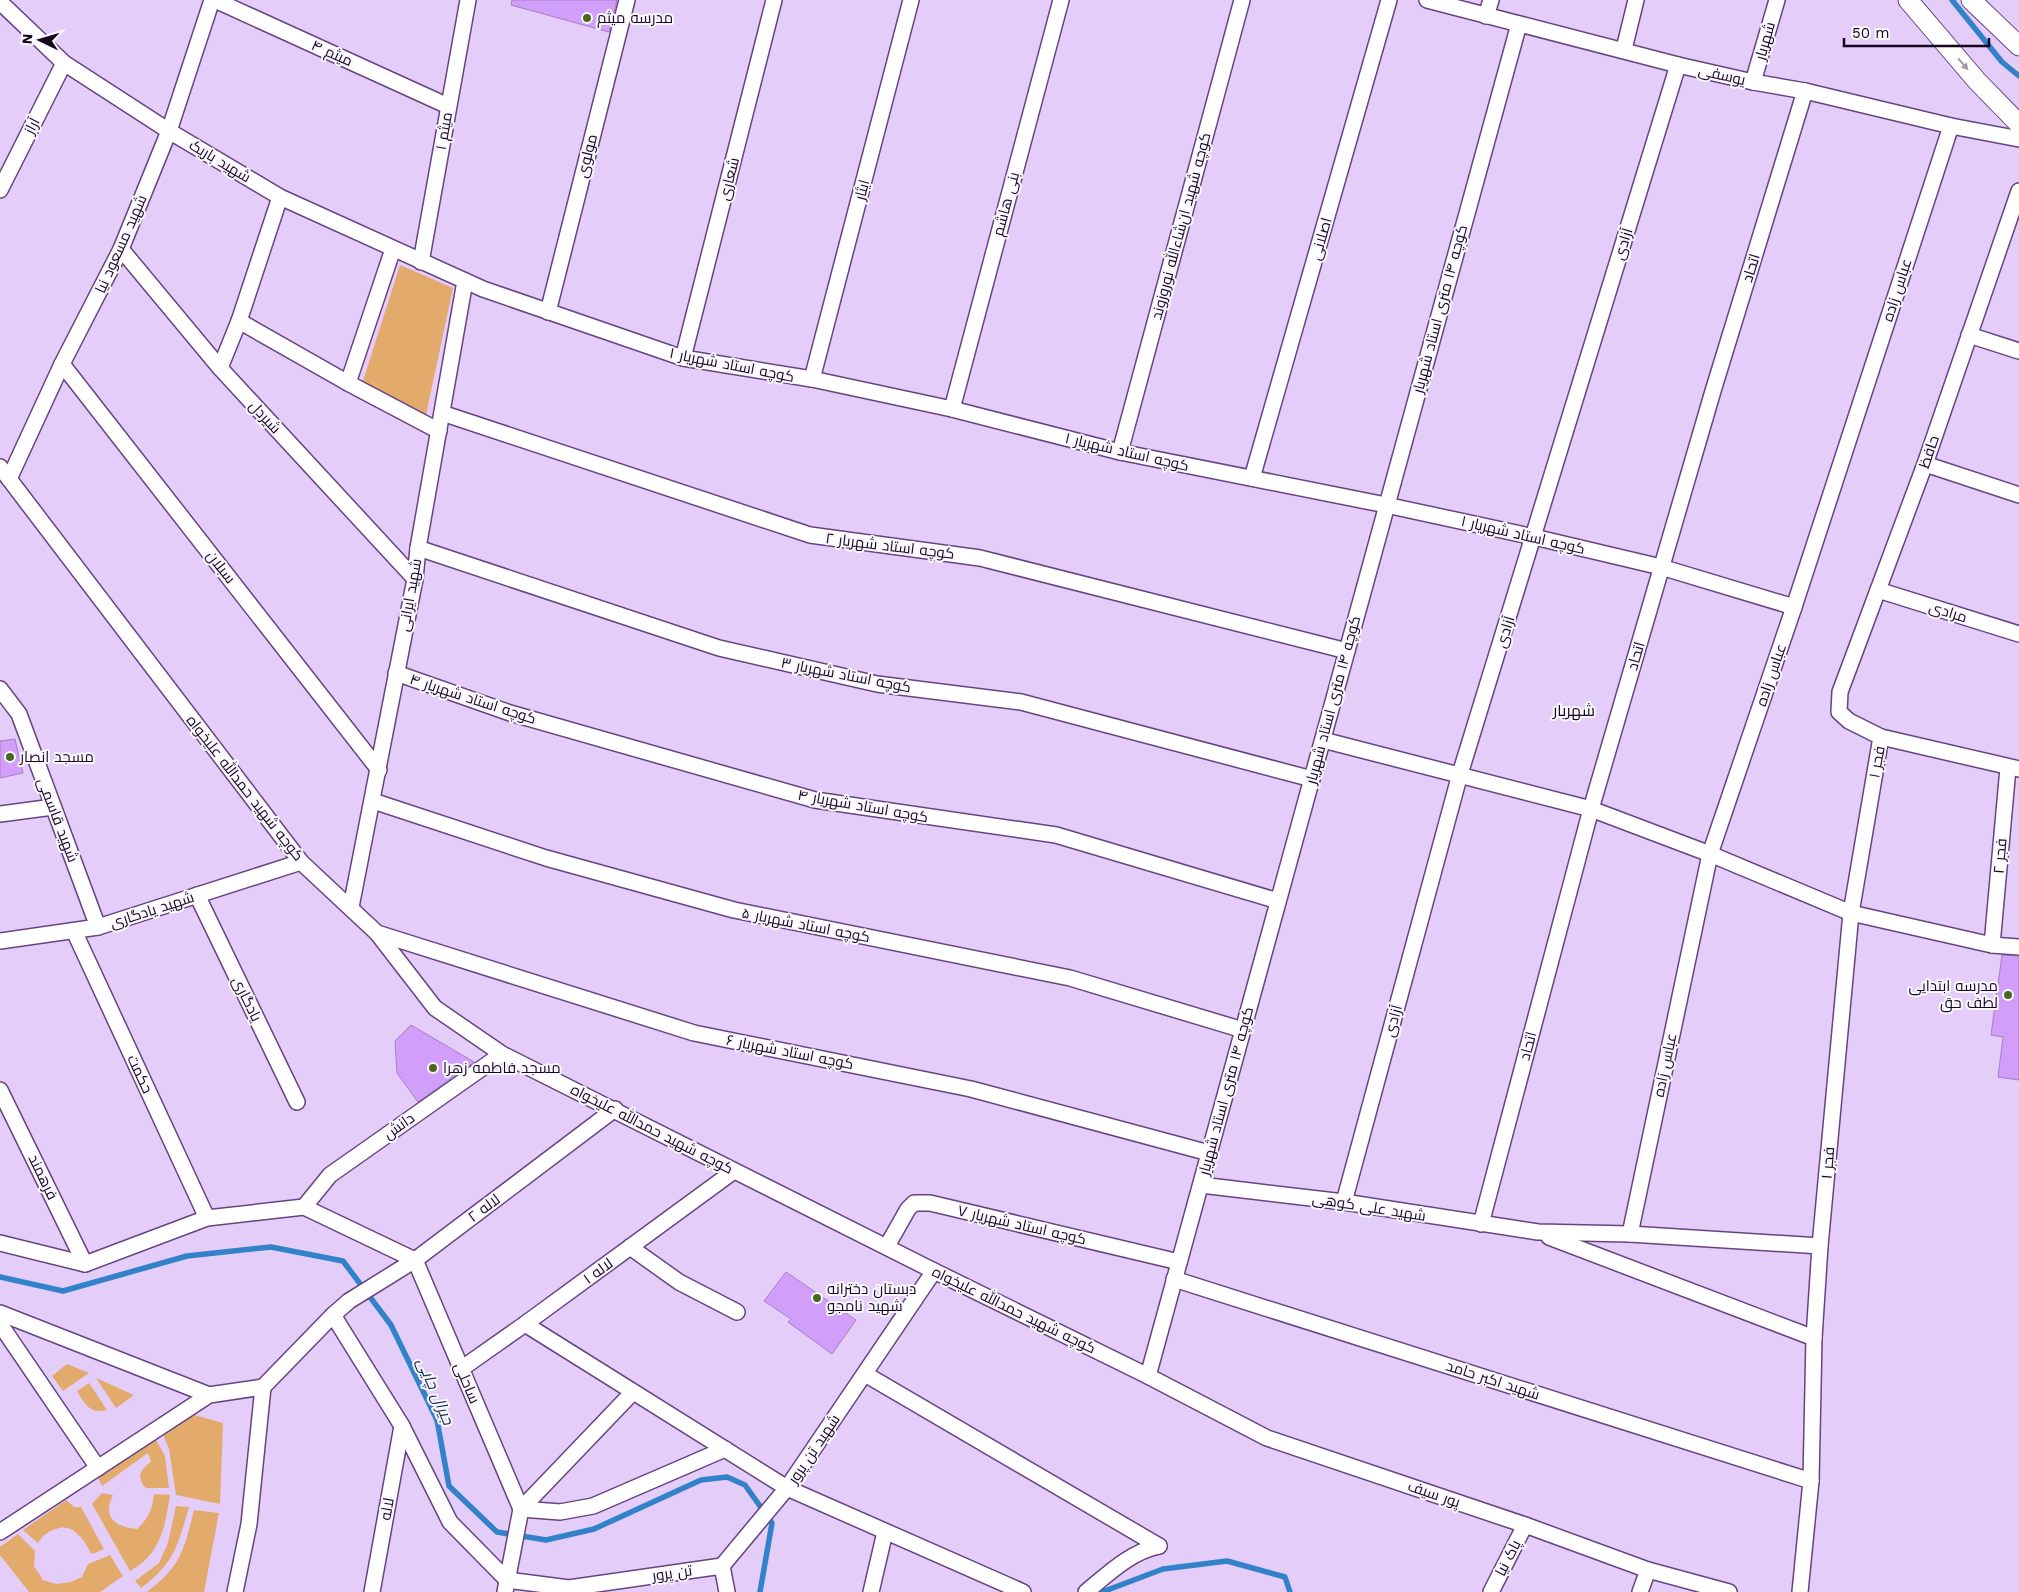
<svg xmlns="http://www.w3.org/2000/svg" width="2019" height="1592" font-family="'Work Sans',Cairo,sans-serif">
<rect width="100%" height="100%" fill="#e5cdf9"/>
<g fill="#e2ab6c">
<path d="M400 265 453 288 426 415 361 387Z"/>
<path d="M67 1364 89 1373 63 1391 52 1376Z"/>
<path d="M96 1378 134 1395 116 1408Z"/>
<path d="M89 1383 107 1410C90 1414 85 1405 77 1391Z"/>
<path d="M191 1414 223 1423 220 1504 176 1495 169 1449 163 1434Z"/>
<path d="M155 1438 165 1456 169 1488H146C136 1478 140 1469 151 1462L148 1453 102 1486 97 1476Z"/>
<path d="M102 1493 113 1495C102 1517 115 1527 137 1529 149 1518 152 1510 154 1494L170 1495C165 1527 161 1554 130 1571L92 1504Z"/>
<path d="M66 1500 74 1507H81L104 1549 92 1554C84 1541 74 1522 56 1529 47 1532 43 1535 38 1543L23 1530Z"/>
<path d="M176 1506 189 1507C178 1545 174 1564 141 1588L135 1581 159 1563 168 1543Z"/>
<path d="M194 1510 219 1513 204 1592H147C181 1566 184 1550 194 1510Z"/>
<path d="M18 1534 35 1551 34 1566 43 1580 56 1584 71 1582 82 1577 88 1564 110 1555 123 1576 100 1592H29L0 1555V1547Z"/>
</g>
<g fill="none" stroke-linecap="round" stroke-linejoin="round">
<g stroke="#3282c9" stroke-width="5.5">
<path d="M1952 0 2002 62 2019 76"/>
<path d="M0 1277 63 1291 187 1256 271 1247 343 1261 391 1325 437 1420 449 1486 497 1532 546 1540 594 1529 701 1480 727 1477 745 1485 772 1523 760 1592"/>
<path d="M1102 1592 1163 1569 1227 1561 1285 1577 1290 1592"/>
</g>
</g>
<g fill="#d19ff9" stroke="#a57fc3">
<path d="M512 0H617L609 32 511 5Z"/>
<path d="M15 739 23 773 0 778V741Z"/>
<path d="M2002 955 2019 956V1080L1998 1077 2003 1037 1991 1035Z"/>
<path d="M411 1025 474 1062 418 1102 397 1073 395 1041Z"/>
<path d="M786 1272 856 1320 832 1354 788 1322 791 1319 764 1301Z"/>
</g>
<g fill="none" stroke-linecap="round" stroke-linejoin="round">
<g stroke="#674382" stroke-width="18">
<g id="minor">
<path d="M215 0 448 106"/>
<path d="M1427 0 1678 65 1753 82 1805 91 1951 126 2019 139"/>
<path d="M0 2 64 63 169 131 280 197 483 289 683 358 812 379 952 409 1120 452 1386 505 1534 537 1661 567 1794 607"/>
<path d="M1486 16 1491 0"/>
<path d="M1624 49 1636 0"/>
<path d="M1753 82 1777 0"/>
<path d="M0 190 64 63"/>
<path d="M2019 191 1925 464 1840 692 1839 712 1849 721 1881 737 2019 769"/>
<path d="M121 249 220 368 415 579"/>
<path d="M421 262 468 0"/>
<path d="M548 312 627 0"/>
<path d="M239 321 348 383 439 431"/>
<path d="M1969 335 2019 351"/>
<path d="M683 358 774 0"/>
<path d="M62 364 379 770"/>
<path d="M220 368 239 321 280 197"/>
<path d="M812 379 911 0"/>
<path d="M348 383 393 249"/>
<path d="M952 409 1061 0"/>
<path d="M442 413 810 535 980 558 1347 651"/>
<path d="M1120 452 1242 0"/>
<path d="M1925 464 2019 495"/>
<path d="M0 467 301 862 377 933 435 1008 502 1054 934 1271 1148 1376 1267 1438 1525 1525 1648 1570 1729 1592"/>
<path d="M1252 478 1389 0"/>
<path d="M9 479 62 364 121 249 169 131 212 0"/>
<path d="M418 548 719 648 877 684 1021 702 1312 779"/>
<path d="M1878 590 2019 634"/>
<path d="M396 673 510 713 815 800 1056 835 1278 901"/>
<path d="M0 689 19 714 98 927"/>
<path d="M1323 740 1591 809 1710 854 1851 913 1992 945 2019 947"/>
<path d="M373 801 546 858 734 910 1070 978 1243 1030"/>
<path d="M0 814 53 807"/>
<path d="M197 895 297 1102"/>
<path d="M351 907 415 579 418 548 465 281"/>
<path d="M74 931 207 1218"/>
<path d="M377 933 694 1033 971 1089 1209 1153"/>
<path d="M0 941 98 927 301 862"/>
<path d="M1992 945 2008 768"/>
<path d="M0 1090 85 1264"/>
<path d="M1201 1185 1344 1202 1538 1232 1630 1234 1820 1246"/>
<path d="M1344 1202 1460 774 1678 65"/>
<path d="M304 1207 330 1175 502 1054"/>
<path d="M1481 1224 1591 809 1713 391 1805 91"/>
<path d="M1630 1234 1710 854 1794 607 1951 126"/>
<path d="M1549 1237 1814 1338"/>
<path d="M0 1243 85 1264 207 1218 304 1207 415 1260 521 1509 560 1512 593 1506 725 1449"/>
<path d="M887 1246 908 1209 914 1203H930L1179 1262"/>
<path d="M630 1247 679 1282 737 1312"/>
<path d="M934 1271 787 1488 1023 1592"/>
<path d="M1174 1279 1811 1481"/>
<path d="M0 1313 209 1395"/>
<path d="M333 1315 402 1426 450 1522 507 1580"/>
<path d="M0 1324 98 1468"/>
<path d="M525 1324 787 1488 722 1566"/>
<path d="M461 1369 525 1324 734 1171"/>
<path d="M865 1374 1159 1546"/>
<path d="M1148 1376 1519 24"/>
<path d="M263 1387 333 1315 349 1301 415 1260 615 1109"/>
<path d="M0 1532 209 1395 263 1387 249 1524 235 1592"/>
<path d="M507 1580 569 1588 722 1566 727 1592"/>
<path d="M372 1592 402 1426"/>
<path d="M505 1592 521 1509 633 1392"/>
<path d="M871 1592 885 1532"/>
<path d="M1086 1592C1108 1574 1130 1552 1159 1546"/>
<path d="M1491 1592 1525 1525"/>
<path d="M1640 1592 1648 1570"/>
<path d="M1800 1592 1811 1481 1814 1338 1820 1246 1851 913 1881 737"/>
</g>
</g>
<g stroke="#674382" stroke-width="21">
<g id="tertiary">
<path d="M1908 0 1977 81 2019 124"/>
<path d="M1971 0 2019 46"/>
</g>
</g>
<use href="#minor" stroke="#fff" stroke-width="15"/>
<use href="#tertiary" stroke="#fff" stroke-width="19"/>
</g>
<defs><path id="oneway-solid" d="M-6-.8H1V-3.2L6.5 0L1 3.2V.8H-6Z" transform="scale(1.25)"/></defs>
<use fill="#a29ca6" href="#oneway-solid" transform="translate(1963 64) rotate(49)"/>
<g fill="#4a681d" stroke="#fbf7ff" stroke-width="2">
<circle cx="587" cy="18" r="5"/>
<circle cx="10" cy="757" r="5"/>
<circle cx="2008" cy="995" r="5"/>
<circle cx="433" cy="1068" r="5"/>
<circle cx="817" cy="1298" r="5"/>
</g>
<g text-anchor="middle" stroke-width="4" stroke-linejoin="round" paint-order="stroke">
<g font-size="15" fill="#160720" stroke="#fbf7ff" text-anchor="start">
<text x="597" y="23">مدرسه میثم</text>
<text x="20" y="762">مسجد انصار</text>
<text x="1998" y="991" text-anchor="end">مدرسه ابتدایی<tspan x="1998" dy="17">لطف حق</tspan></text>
<text x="443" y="1073">مسجد فاطمه زهرا</text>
<text x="827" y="1294">دبستان دخترانه<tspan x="827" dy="17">شهید نامجو</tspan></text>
</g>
<g font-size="15" fill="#160720" stroke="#fbf7ff">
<text transform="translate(1765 41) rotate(-74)" y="5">شهریار</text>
<text transform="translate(332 53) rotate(24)" y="5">میثم ۴</text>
<text transform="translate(1722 75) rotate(13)" y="5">یوسفی</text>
<text transform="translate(32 126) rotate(-63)" y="5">آراز</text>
<text transform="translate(444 131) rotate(-80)" y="5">میثم ۱</text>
<text transform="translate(587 156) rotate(-76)" y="5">مولوی</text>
<text transform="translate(220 161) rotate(31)" y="5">شهید باریک</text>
<text transform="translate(729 179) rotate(-76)" y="5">شعاری</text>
<text transform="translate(862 190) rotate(-75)" y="5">ایثار</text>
<text transform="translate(1006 204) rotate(-75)" y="5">بنی هاشم</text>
<text transform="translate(1181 226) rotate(-75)" y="5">کوچه شهید ان‌شاءالله نوروزوند</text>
<text transform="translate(1321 239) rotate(-74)" y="5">اصلانی</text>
<text transform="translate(121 244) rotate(-66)" y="5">شهید مسعود نیا</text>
<text transform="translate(1623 244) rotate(-73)" y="5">آزادی</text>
<text transform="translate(1751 268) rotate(-73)" y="5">اتحاد</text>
<text transform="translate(1897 290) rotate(-72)" y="5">عباس زاده</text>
<text transform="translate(1440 309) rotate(-75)" y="5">کوچه ۱۴ متری استاد شهریار</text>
<text transform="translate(732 365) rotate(11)" y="5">کوچه استاد شهریار ۱</text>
<text transform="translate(265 417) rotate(47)" y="5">شیردل</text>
<text transform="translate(1127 452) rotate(13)" y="5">کوچه استاد شهریار ۱</text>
<text transform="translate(1929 452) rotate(-71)" y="5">حافظ</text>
<text transform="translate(1523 535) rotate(13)" y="5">کوچه استاد شهریار ۱</text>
<text transform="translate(890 546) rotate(7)" y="5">کوچه استاد شهریار ۲</text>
<text transform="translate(221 567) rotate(52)" y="5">سبلان</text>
<text transform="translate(410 595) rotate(-80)" y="5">شهید ایرانی</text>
<text transform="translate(1948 612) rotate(17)" y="5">مرادی</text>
<text transform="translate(1505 632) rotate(-73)" y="5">آزادی</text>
<text transform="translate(1636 656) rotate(-74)" y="5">اتحاد</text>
<text transform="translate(846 675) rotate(11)" y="5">کوچه استاد شهریار ۳</text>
<text transform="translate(1771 675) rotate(-71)" y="5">عباس زاده</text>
<text transform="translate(473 699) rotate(18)" y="5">کوچه استاد شهریار ۴</text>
<text transform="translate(1333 700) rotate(-75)" y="5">کوچه ۱۴ متری استاد شهریار</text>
<text transform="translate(1877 762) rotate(-80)" y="5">فجر ۱</text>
<text transform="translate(245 788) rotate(52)" y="5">کوچه شهید حمدالله علیخواه</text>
<text transform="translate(863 806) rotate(10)" y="5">کوچه استاد شهریار ۴</text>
<text transform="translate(58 820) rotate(69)" y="5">شهید قاسمی</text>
<text transform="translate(2000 856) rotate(-85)" y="5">فجر ۲</text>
<text transform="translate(152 910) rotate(-18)" y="5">شهید یادگاری</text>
<text transform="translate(806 925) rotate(11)" y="5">کوچه استاد شهریار ۵</text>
<text transform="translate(247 999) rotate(64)" y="5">یادگاری</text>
<text transform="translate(1393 1021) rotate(-75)" y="5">آزادی</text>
<text transform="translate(1528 1046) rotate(-75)" y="5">اتحاد</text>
<text transform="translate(790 1052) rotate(11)" y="5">کوچه استاد شهریار ۶</text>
<text transform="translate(1665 1065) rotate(-78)" y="5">عباس زاده</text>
<text transform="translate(140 1074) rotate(65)" y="5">حکمت</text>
<text transform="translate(1226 1091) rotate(-75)" y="5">کوچه ۱۴ متری استاد شهریار</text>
<text transform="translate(399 1126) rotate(-35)" y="5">دانش</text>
<text transform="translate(652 1129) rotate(27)" y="5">کوچه شهید حمدالله علیخواه</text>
<text transform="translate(1828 1163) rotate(-85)" y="5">فجر ۱</text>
<text transform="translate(43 1177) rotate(64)" y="5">فرهمند</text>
<text transform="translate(1369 1207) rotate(9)" y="5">شهید علی کوهی</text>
<text transform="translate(484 1208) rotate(-37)" y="5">لاله ۲</text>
<text transform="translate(1022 1225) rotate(13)" y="5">کوچه استاد شهریار ۷</text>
<text transform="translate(598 1271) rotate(-36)" y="5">لاله ۱</text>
<text transform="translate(1014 1310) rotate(26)" y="5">کوچه شهید حمدالله علیخواه</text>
<text transform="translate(1493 1380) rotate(18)" y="5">شهید اکبر حامد</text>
<text transform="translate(467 1383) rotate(67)" y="5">ساحلی</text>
<text transform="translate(814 1449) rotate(-56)" y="5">شهید تن پرور</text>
<text transform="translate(1434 1494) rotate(19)" y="5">پور سیف</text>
<text transform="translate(387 1509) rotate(-80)" y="5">لاله</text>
<text transform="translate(1508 1558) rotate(-63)" y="5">پاک نیا</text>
<text transform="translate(672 1573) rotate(-8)" y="5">تن پرور</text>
</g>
<g font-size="16" fill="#160720" stroke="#fbf7ff">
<text x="1574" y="716">شهریار</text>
</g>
<g font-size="16" font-style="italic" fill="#0e2f4c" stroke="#fbf7ff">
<text transform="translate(436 1391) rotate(67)" y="6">جیرال چایی</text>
</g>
</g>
<g transform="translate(40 40) rotate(275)" stroke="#fbf7ff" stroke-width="4" paint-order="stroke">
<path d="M0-4L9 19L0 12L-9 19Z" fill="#160720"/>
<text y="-8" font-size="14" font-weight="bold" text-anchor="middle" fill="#160720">N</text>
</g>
<path d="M1844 38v8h145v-8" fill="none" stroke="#160720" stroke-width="2.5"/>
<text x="1852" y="38" font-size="15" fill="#160720" stroke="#fbf7ff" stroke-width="4" paint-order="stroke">50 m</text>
</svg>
